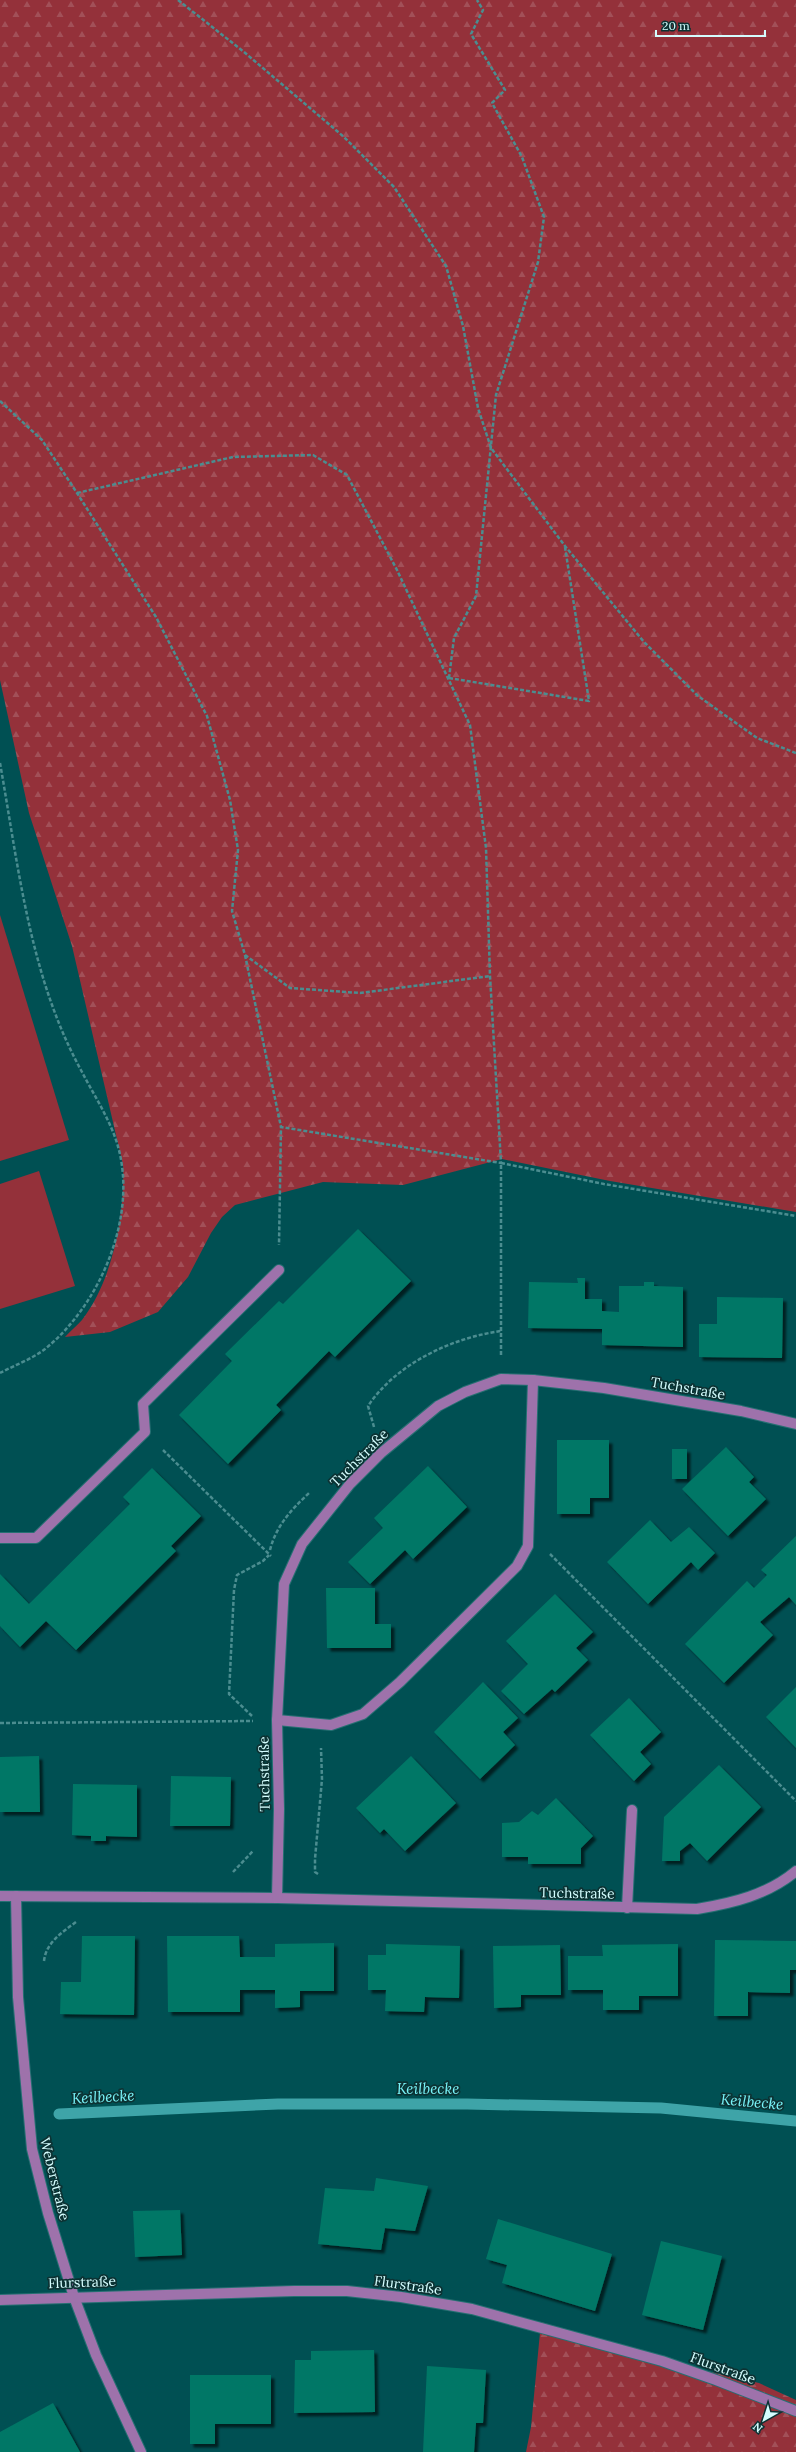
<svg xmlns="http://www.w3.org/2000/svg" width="796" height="2452" font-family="Lora,serif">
<defs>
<pattern id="forest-firs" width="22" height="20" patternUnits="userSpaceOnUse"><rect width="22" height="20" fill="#94313a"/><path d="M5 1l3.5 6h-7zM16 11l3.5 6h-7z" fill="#a25058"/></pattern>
<filter id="shadow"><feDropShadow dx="3.5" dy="3.5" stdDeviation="1" flood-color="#0009"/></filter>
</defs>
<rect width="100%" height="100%" fill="#005053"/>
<g fill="url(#forest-firs)">
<path d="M0 0H796V1212L610 1181 502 1159 403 1185 323 1182 235 1205 222 1217 211 1233 188 1277 158 1312 110 1332 65 1337C70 1331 77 1326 82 1320 113 1280 125 1214 123 1165L72 946 29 813 0 680Z"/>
<path d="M541 2322 685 2366 759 2383 796 2400V2452H526L531 2427Z"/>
</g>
<g fill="#94313a">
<path d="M0 915 69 1140 0 1161Z"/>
<path d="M39 1171 75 1286 0 1309V1184Z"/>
</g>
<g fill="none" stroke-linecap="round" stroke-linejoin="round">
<path stroke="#3ea4a8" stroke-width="11" d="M59 2114 278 2104H467L661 2108 796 2121"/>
</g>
<g fill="#037766" filter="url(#shadow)">
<path d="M358 1229 411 1281 335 1357 329 1351 276 1405 281 1410 228 1464 179 1415 232 1361 225 1354 279 1301 283 1304Z"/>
<path d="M577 1278H585V1299H602V1311L619 1312V1286H644V1282H654V1286L683 1287V1347L602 1345V1329L528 1328 529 1282 578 1283Z"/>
<path d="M717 1297 783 1298 782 1358 699 1357V1324H717Z"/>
<path d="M557 1440H609V1498H590V1514H557Z"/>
<path d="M726 1447 754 1477 749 1482 766 1499 728 1536 682 1489Z"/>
<rect x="672" y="1449" width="15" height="30"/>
<path d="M428 1466 467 1507 413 1559 405 1550 370 1584 348 1562 383 1528 374 1518Z"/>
<path d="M152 1468 201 1516 171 1546 176 1551 76 1650 46 1621 20 1647 0 1626V1574L29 1604 130 1504 123 1497Z"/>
<path d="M650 1520 671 1542 689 1527 715 1553 698 1570 691 1562 648 1604 607 1562Z"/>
<path d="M796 1536V1605L789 1597 760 1622 773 1635 724 1683 685 1644 747 1581 754 1588 767 1575 761 1570Z"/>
<path d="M326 1588H375V1624H391V1648H327Z"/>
<path d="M555 1594 593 1632 576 1648 588 1660 555 1692 552 1689 524 1714 501 1691 528 1664 506 1641Z"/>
<path d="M483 1682 518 1718 503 1732 515 1745 480 1779 434 1732Z"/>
<path d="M796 1687V1748L766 1717Z"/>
<path d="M629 1698 661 1732 640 1752 651 1764 634 1781 590 1735Z"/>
<path d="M39 1756 40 1812H0V1757Z"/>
<path d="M411 1756 456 1803 405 1851 384 1829 380 1833 356 1808Z"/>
<path d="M719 1765 761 1807 707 1861 690 1843 680 1851V1861H662L664 1817Z"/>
<path d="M171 1776 231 1777 230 1826H170Z"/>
<path d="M73 1784 137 1785V1837L106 1836V1841H91V1836L72 1835Z"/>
<path d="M556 1798 593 1836 581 1848V1864H528V1857H502V1823L519 1822 532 1811 538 1815Z"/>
<path d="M82 1936H135L134 2015 60 2014 61 1982H81Z"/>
<path d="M167 1936H239L240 1957H275V1944L334 1943V1991H300V2007L275 2008V1990H240V2012H168Z"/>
<path d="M715 1940 796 1941V1970H790V1993L748 1992V2016H714Z"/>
<path d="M386 1944 460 1946 459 1998 425 1997 424 2012 385 2011 386 1990H368V1955H386Z"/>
<path d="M678 1944V1996H639V2010H603V1990H568V1956H603L602 1945Z"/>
<path d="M560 1945 561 1995H521V2007L494 2008 493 1946Z"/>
<path d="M376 2178 428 2186 415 2231 385 2228 381 2250 318 2244 325 2188 374 2191Z"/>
<path d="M180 2210 182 2255 135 2257 133 2211Z"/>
<path d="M498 2219 612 2254 595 2311 502 2283 507 2265 486 2259Z"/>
<path d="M661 2241 722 2256 703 2330 642 2315Z"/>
<path d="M374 2350 375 2412 294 2413 295 2360H311V2351Z"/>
<path d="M427 2366 486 2370 483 2423H476L474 2452H423Z"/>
<path d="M190 2375H271V2424H215V2444H190Z"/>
<path d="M53 2403 80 2452H0V2432Z"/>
</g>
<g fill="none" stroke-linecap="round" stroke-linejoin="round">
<g stroke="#266f72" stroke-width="12">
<g id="minor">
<path d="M0 1538H36L145 1432 143 1404 279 1270"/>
<path d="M277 1720 331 1725 363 1714 400 1682 517 1566 528 1546 533 1380"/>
<path d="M0 1896 277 1898 697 1909C733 1903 767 1895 796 1871"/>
<path d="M16 1896 18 1997 32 2149 48 2213 74 2297 96 2355 141 2452"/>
<path d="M277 1898 279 1809 277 1720 284 1584 302 1544 350 1484 381 1453 438 1406 465 1392 501 1379 533 1380 604 1388 741 1411 796 1424"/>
<path d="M627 1908 632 1810"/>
<path d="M0 2300 294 2291H347L401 2297 472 2309 662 2361 716 2380 796 2411"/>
</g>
</g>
<g stroke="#4b8d90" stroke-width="2.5" stroke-dasharray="4 2" stroke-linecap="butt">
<path d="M178 0 244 52 344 137 394 187 446 266 463 326 478 408 491 448 565 546 644 642 698 696 757 738 796 753"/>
<path d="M0 401 42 440 77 493 156 617 207 716 230 800 238 850 232 911 245 955 290 988 360 993 490 976"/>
<path d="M77 493 233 457 313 455 347 475 397 570 470 725 486 848 490 976 501 1163 281 1127 279 1245"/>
<path d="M449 678 454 638 476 596 496 395 538 262 544 217 522 157 492 103 505 90 471 34 483 10 477 0"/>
<path d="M449 678 589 701 565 547"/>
<path d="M0 763C13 836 22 909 44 981 54 1013 66 1043 82 1072 94 1095 109 1118 117 1143 139 1214 101 1304 45 1349 32 1359 15 1365 0 1373"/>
<path d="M245 955 281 1127"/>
<path d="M501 1355V1163L604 1184 796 1216"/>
<path d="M374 1427 368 1406C396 1364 451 1338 501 1331"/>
<path d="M163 1450 271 1556"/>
<path d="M270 1550C276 1526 291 1510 309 1493"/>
<path d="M550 1554 796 1801"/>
<path d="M252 1716 229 1694 234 1590 237 1575 263 1561 269 1555"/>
<path d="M0 1723 253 1721"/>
<path d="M233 1872 253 1851"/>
<path d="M318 1874 315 1872V1859L322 1779 321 1748"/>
<path d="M44 1961C46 1943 61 1933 76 1922"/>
</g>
<use href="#minor" stroke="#9e72ab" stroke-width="10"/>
</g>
<g text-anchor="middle" stroke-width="3.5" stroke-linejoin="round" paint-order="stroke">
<g font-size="14" fill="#d4fdfe" stroke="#0c3233">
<text transform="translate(688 1388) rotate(10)" y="5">Tuchstraße</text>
<text transform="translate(359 1458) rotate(-45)" y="5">Tuchstraße</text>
<text transform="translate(264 1774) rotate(-91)" y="5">Tuchstraße</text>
<text transform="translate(577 1893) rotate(1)" y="5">Tuchstraße</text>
<text transform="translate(55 2179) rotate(76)" y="5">Weberstraße</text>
<text transform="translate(82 2282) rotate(-2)" y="5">Flurstraße</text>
<text transform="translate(408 2285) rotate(8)" y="5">Flurstraße</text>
<text transform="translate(723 2368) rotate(20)" y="5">Flurstraße</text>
</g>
<g font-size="15" font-style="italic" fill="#79f4f9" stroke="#0c3233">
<text x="428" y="2094">Keilbecke</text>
<text transform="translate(103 2097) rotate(-3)" y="5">Keilbecke</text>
<text transform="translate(752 2102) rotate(5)" y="5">Keilbecke</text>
</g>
</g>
<g transform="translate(764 2420) rotate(219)" stroke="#0c3233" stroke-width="3" paint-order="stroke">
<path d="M0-3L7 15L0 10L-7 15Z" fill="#d4fdfe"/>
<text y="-6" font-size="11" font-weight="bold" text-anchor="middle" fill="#d4fdfe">N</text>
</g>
<path d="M656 30v6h109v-6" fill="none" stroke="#d4fdfe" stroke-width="2"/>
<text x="662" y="30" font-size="12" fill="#d4fdfe" stroke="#0c3233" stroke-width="3" paint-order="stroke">20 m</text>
</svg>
